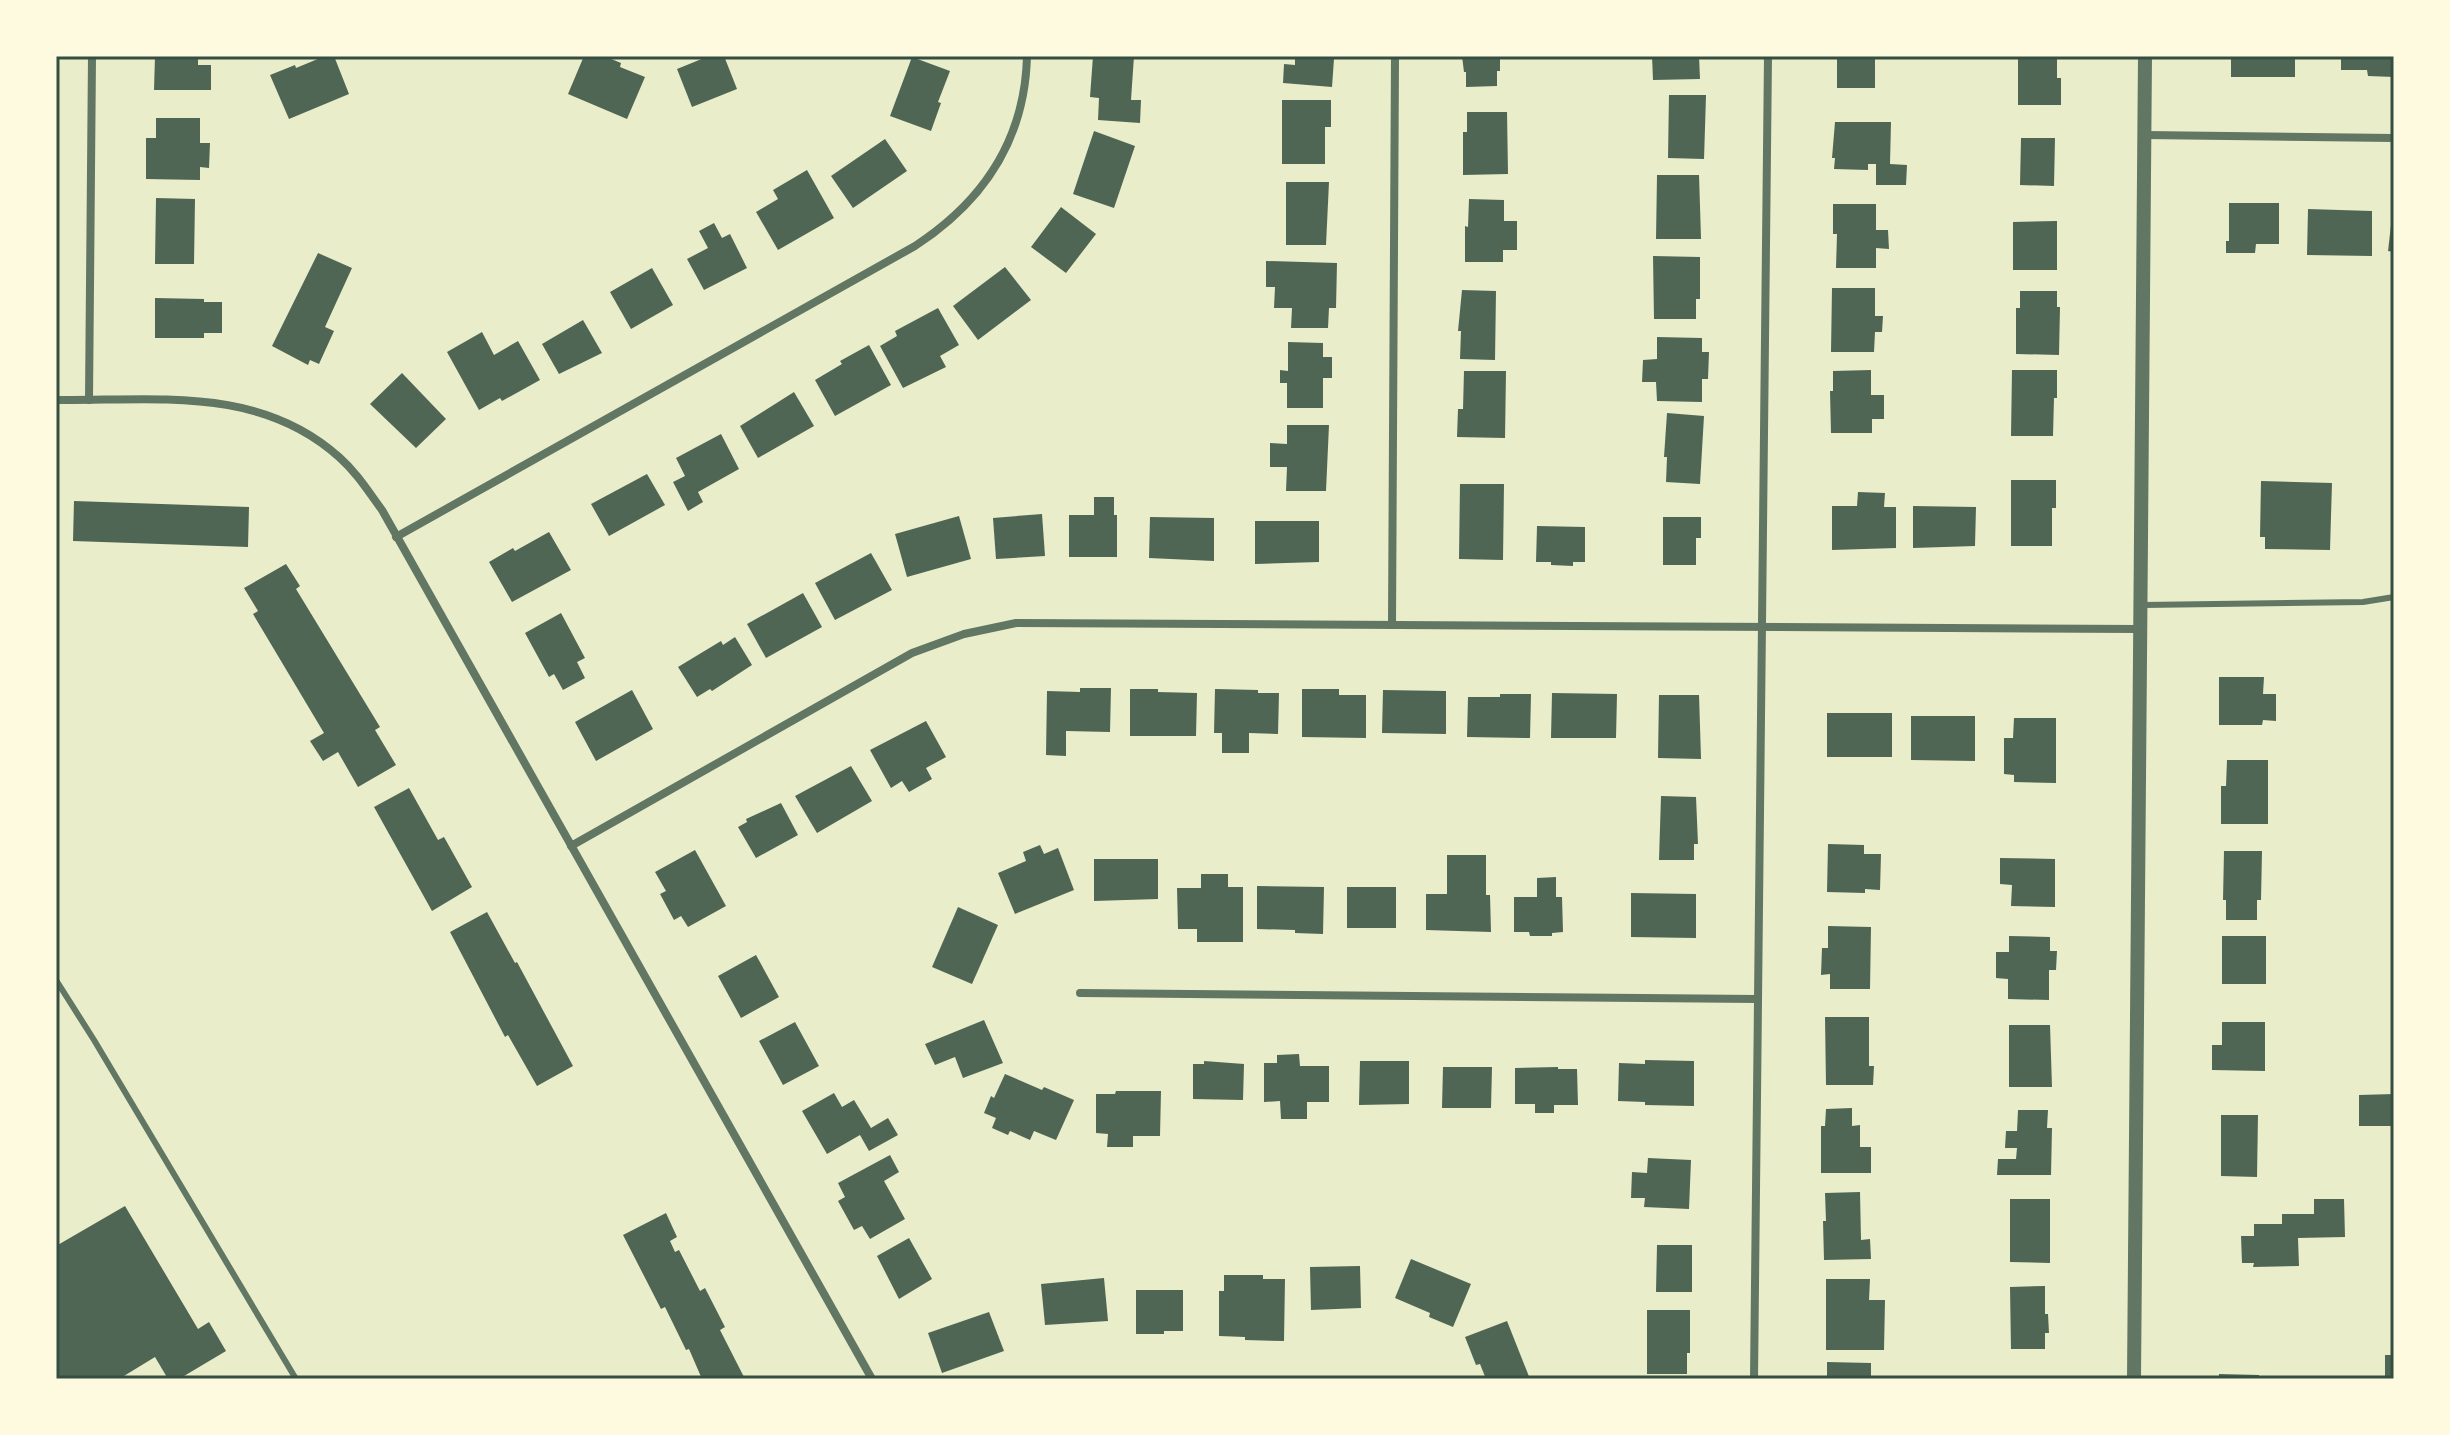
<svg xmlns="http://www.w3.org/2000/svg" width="2450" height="1435" font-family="'Exo 2',sans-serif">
<rect width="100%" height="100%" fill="#e9edc9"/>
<g fill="#4f6655">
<path d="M155 56H198V65H211V90H154Z"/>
<path d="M325 56H334L349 94 289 119 270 75 295 65 296 68Z"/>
<path d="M584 56H604L621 63 620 67 645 77 627 119 568 94Z"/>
<path d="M709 56H724L737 89 692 107 677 69Z"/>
<path d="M1093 56H1134L1131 100H1141L1140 123 1098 120 1099 98 1090 97Z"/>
<path d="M1295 56H1338V59H1334L1332 87 1283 83 1284 64 1295 65Z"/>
<path d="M1462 56H1500V71H1497V86L1466 87V72H1464Z"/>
<path d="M1652 56H1699L1700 79 1653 80Z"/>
<rect x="1837" y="56" width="38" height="32"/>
<path d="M2018 56H2057V78H2061V105H2018Z"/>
<rect x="2231" y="56" width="64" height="21"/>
<path d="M2341 56H2394V77L2368 76 2367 70H2341Z"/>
<path d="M912 57 950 71 938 102 941 103 931 131 890 116Z"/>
<path d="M1669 95H1706L1704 159 1668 158Z"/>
<path d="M1282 100H1331V127H1325V164H1282Z"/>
<path d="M1467 112H1507L1508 174 1463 175V132H1467Z"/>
<path d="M156 118H200V143H210L209 168 200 167V180L146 179V138H156Z"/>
<path d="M1835 122H1891L1890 164 1907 165 1906 185H1876V164H1868V170L1834 169 1835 158H1832Z"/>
<path d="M1094 131 1135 146 1114 208 1073 194Z"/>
<path d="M2021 138H2055L2054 186 2020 185Z"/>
<path d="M885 139 907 171 853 208 831 176Z"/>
<path d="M807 170 834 218 778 250 756 212 778 199 773 190Z"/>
<path d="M1657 175H1699L1701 239H1656Z"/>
<path d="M1286 182H1329L1326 245H1286Z"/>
<path d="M156 198 195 199 194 264H155Z"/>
<path d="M1469 199 1504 200V221H1517V250H1503V262H1465V226L1468 227Z"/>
<path d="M2229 203H2279V244H2256L2255 253H2226V241H2229Z"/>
<path d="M1833 204H1876V230H1888L1889 249 1876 248V268H1836L1837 234H1833Z"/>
<path d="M1061 207 1096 234 1066 273 1031 247Z"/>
<path d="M2308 209 2372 211V256L2307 255Z"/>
<path d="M2392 217H2394V252L2388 251Z"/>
<path d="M2057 221V270H2013V222Z"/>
<path d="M714 223 722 238 730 234 747 268 704 290 687 259 708 248 699 231Z"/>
<path d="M318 253 352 268 325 327 334 331 319 364 310 360 308 365 272 346Z"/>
<path d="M1653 256 1700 257V299H1696V319H1654Z"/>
<path d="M1266 261 1337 263 1336 308H1329L1328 328H1291L1292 308H1274L1275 287H1266Z"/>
<path d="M1005 267 1031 300 978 340 953 306Z"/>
<path d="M652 268 673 305 631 329 610 292Z"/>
<path d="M1832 288H1875V316H1883L1882 332H1875L1874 352H1831Z"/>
<path d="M1462 290 1496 291 1495 360 1460 359 1461 331H1458Z"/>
<path d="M2020 291H2057V307H2060L2059 355 2016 354V308H2020Z"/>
<path d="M155 298 204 299V302H222V333H204V338H155Z"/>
<path d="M938 308 959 345 940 356 946 367 903 388 880 346 897 336 895 331Z"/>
<path d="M583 320 602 353 559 374 542 344Z"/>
<path d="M482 332 494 355 518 341 540 380 502 401 500 398 479 410 447 352Z"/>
<path d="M1657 337 1702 338V352H1709L1708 379H1702V402L1657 401 1656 382H1642L1643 360 1657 359Z"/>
<path d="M1288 342 1323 343V357H1332V378H1323V408H1287V383H1280V370L1288 371Z"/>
<path d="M869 345 891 385 835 416 815 380 842 364 840 361Z"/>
<path d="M1871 370V395H1884V419H1872V433H1831L1830 391H1833V371Z"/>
<path d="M2012 370H2057V398H2054L2053 436H2011Z"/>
<path d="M1464 371H1506L1505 438 1457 437 1458 409H1463Z"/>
<path d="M402 373 446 419 416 448 370 404Z"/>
<path d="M794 392 814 426 758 458 740 426Z"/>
<path d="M1667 413 1704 416 1700 484 1666 482 1667 457H1664Z"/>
<path d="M1287 425H1329L1326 491H1286L1287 467H1270V443L1287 444Z"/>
<path d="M721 434 739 469 698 492 703 502 688 511 673 482 685 476 676 458Z"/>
<path d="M647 474 665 505 609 536 591 504Z"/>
<path d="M2011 480H2056V508H2052V546H2011Z"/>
<path d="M2261 481 2332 483 2330 550 2265 549V537H2260Z"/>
<path d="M1460 484H1504L1503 560 1459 559Z"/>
<path d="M1858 492 1885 493 1884 507H1896V548L1832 550V506H1857Z"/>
<path d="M1094 497H1114V515H1117V557H1069V515H1094Z"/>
<path d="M74 501 249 507 248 547 73 541Z"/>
<path d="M1913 506 1976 507 1975 546 1913 548Z"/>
<path d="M1042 514 1045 556 996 559 993 518Z"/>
<path d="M959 516 971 559 907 577 895 534Z"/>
<path d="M1150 517 1214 518V561L1149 558Z"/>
<path d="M1663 517H1701V538H1696V565H1663Z"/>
<path d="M1255 521H1319V562L1255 564Z"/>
<path d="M1537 526 1585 527V562H1573V566L1551 565V562H1536Z"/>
<path d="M549 532 571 570 512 602 489 562 513 548 515 551Z"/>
<path d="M871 553 892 590 835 620 815 583Z"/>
<path d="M286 564 300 586 296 589 380 727 375 730 396 765 358 787 338 752 323 761 310 741 324 733 253 614 258 611 244 588Z"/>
<path d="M803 593 822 627 766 658 747 624Z"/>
<path d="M561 613 585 658 577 662 585 678 563 690 554 674 549 677 525 633Z"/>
<path d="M735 637 752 665 712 691 710 689 697 697 678 667 721 641 723 645Z"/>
<path d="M2219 677H2264L2263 694H2276V721L2263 720 2262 725H2219Z"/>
<path d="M1080 688H1111L1110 732 1066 731V756L1046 755 1047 691 1080 692Z"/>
<path d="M1130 689H1158V692L1197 693 1196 736H1130Z"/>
<path d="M1215 689 1258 690V693H1279L1278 734 1249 733V753H1222V733H1214Z"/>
<path d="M1302 689H1339V695H1366V738L1302 737Z"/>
<path d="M632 690 653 729 596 761 575 722Z"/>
<path d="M1383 690 1446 691V734L1382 733Z"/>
<path d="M1552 693 1617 694 1616 738H1551Z"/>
<path d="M1500 694H1531L1530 738 1467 737 1468 697H1500Z"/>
<path d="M1659 695H1699L1701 759 1658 758Z"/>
<rect x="1827" y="713" width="65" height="44"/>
<path d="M1911 716H1975V761L1911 760Z"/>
<path d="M2014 718H2056V783L2014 782V775L2004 774V738H2013Z"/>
<path d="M926 721 946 757 926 768 932 779 909 792 902 781 891 788 870 750Z"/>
<path d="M2227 760H2268V824H2221V786H2226Z"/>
<path d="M851 766 872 801 817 833 795 796Z"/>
<path d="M409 788 438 840 444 837 472 887 432 911 374 807Z"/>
<path d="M1661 796 1696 797 1698 844H1694V860H1659Z"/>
<path d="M781 803 798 835 756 858 738 827 747 822 746 819Z"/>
<path d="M1828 844 1864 845V854H1881L1880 890 1865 889V893L1827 892Z"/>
<path d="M1040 845 1044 854 1058 848 1074 890 1015 914 998 873 1026 861 1023 852Z"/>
<path d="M695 850 726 906 688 927 681 916 674 920 660 894 666 891 655 872Z"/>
<path d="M2224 851H2262L2261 900H2257V920H2226V900H2223Z"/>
<path d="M1447 855H1486V895H1490L1491 932 1426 930V894H1447Z"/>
<path d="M2000 858 2055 859V907L2011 906 2012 885 2000 884Z"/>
<path d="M1094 859H1158V899L1094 901Z"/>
<path d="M1201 874H1228V887H1243V942H1197V929H1178L1177 888H1201Z"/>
<path d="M1556 877V897H1562L1563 932 1552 933V936H1530L1529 932H1514V897H1537V878Z"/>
<path d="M1257 886 1324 887 1323 934 1295 933V930L1257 929Z"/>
<rect x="1347" y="887" width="49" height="41"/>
<path d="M1631 893 1696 894V938L1631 937Z"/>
<path d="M958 907 998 925 972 984 932 967Z"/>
<path d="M487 912 515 963 517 962 573 1066 537 1086 508 1035 505 1037 450 932Z"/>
<path d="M1828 926 1871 927 1870 989H1830V974L1821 975 1822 948H1828Z"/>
<path d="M2009 936 2050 937V951H2057L2056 970H2049V1000L2008 999V979L1996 978V952H2009Z"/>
<rect x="2222" y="936" width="44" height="48"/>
<path d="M756 955 779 997 741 1018 718 976Z"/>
<path d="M1825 1017H1869V1066H1874L1873 1085H1826Z"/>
<path d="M984 1020 1003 1063 963 1078 955 1057 935 1065 925 1044Z"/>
<path d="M795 1022 819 1066 783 1085 759 1041Z"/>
<path d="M2222 1022H2265V1071L2212 1070V1045H2222Z"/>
<path d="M2009 1025H2050L2052 1087H2009Z"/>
<path d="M1299 1054 1300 1066H1329V1102H1307V1119H1281L1280 1101 1264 1102V1063H1277V1055Z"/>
<path d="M1645 1060 1694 1061V1106L1645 1105V1102L1618 1101 1619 1063 1645 1064Z"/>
<path d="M1204 1061 1244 1064 1243 1100 1193 1099V1064H1204Z"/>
<path d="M1360 1061H1409V1104L1359 1105Z"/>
<path d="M1443 1067H1492L1491 1108H1442Z"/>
<path d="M1558 1067V1069H1577L1578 1105H1554V1113H1535V1104H1515V1068Z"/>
<path d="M1005 1074 1042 1090 1044 1087 1074 1100 1056 1140 1034 1131 1030 1140 1010 1131 1008 1135 992 1128 996 1118 984 1113 991 1096 994 1098Z"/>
<path d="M1116 1091H1161L1160 1136H1133V1147H1107L1108 1134 1096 1133V1094H1115Z"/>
<path d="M834 1093 842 1107 854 1100 871 1128 888 1118 898 1135 869 1151 860 1135 827 1154 802 1111Z"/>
<path d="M2394 1094V1126H2359V1095Z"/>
<path d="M1852 1108V1126L1860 1125V1147H1871V1173H1821V1126H1825L1826 1109Z"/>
<path d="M2018 1110H2048L2047 1128H2052L2051 1175H1997L1998 1159H2016L2017 1148H2005L2006 1131H2017Z"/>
<path d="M2221 1115H2258L2257 1177 2221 1176Z"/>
<path d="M890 1155 899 1172 884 1181 905 1219 870 1239 862 1226 854 1230 838 1201 845 1197 838 1183Z"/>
<path d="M1648 1158 1691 1160 1689 1209 1644 1207 1645 1198H1631L1632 1172 1647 1173Z"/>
<path d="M1860 1192 1861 1240 1870 1239 1871 1259 1824 1260 1823 1221H1826L1825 1193Z"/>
<path d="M2010 1199H2050V1263L2010 1262Z"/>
<path d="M2314 1199H2344L2345 1237 2298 1238 2299 1266 2253 1267 2254 1263H2242L2241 1236H2254V1224H2282V1214H2314Z"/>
<path d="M125 1206 198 1329 209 1322 226 1351 179 1379H168L155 1357 119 1379H56V1246Z"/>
<path d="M666 1213 677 1237 670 1241 675 1252 679 1250 700 1291 705 1288 725 1327 720 1330 745 1379H702L689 1349 686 1350 665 1307 661 1309 623 1235Z"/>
<path d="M909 1238 932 1279 899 1299 877 1256Z"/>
<path d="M1657 1245H1692V1292H1656Z"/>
<path d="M1411 1259 1471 1284 1453 1327 1429 1317 1430 1313 1395 1298Z"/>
<path d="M1360 1266 1361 1308 1311 1310 1310 1267Z"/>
<path d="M1224 1275H1263V1279H1285L1284 1341 1245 1340V1337L1219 1336V1291H1224Z"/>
<path d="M1104 1278 1108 1321 1045 1325 1041 1284Z"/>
<path d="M1826 1279H1870L1869 1300H1885L1884 1350H1826Z"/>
<path d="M2045 1286V1314H2048L2049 1333H2045V1349H2011L2010 1287Z"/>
<path d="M1136 1290H1183V1331H1164V1334H1136Z"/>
<path d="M1647 1310H1690V1353H1687V1374H1647Z"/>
<path d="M989 1312 1004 1351 942 1373 928 1333Z"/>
<path d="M1507 1321 1530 1379H1486L1480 1364 1476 1365 1465 1337Z"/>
<rect x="2385" y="1355" width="9" height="23"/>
<path d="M1827 1362 1871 1363V1379H1827Z"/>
<path d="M2219 1374 2259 1375V1379H2219Z"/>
</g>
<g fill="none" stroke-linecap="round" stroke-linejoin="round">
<g stroke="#617663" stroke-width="6">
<path d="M2143 605 2363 602 2394 597"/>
<path d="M56 980 94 1040 296 1379"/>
</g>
<g stroke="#617663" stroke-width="8">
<path d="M2145 135 2394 138"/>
<path d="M56 400C155 401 259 385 339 457 357 473 368 491 382 510L872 1379"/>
<path d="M89 400 92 56"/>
<path d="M396 537 915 246C984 201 1025 139 1027 56"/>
<path d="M1392 625 1395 56"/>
<path d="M571 846 912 653 964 634 1016 623 2139 629"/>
<path d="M1080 993 1758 999"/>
<path d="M1754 1379 1768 56"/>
</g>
<path stroke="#617663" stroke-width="14" d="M2134 1379 2145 56"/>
</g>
<rect width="2450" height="1435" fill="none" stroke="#fefae0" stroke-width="116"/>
<rect x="58" y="58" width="2334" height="1319" fill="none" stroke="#344e41" stroke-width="3"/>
</svg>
